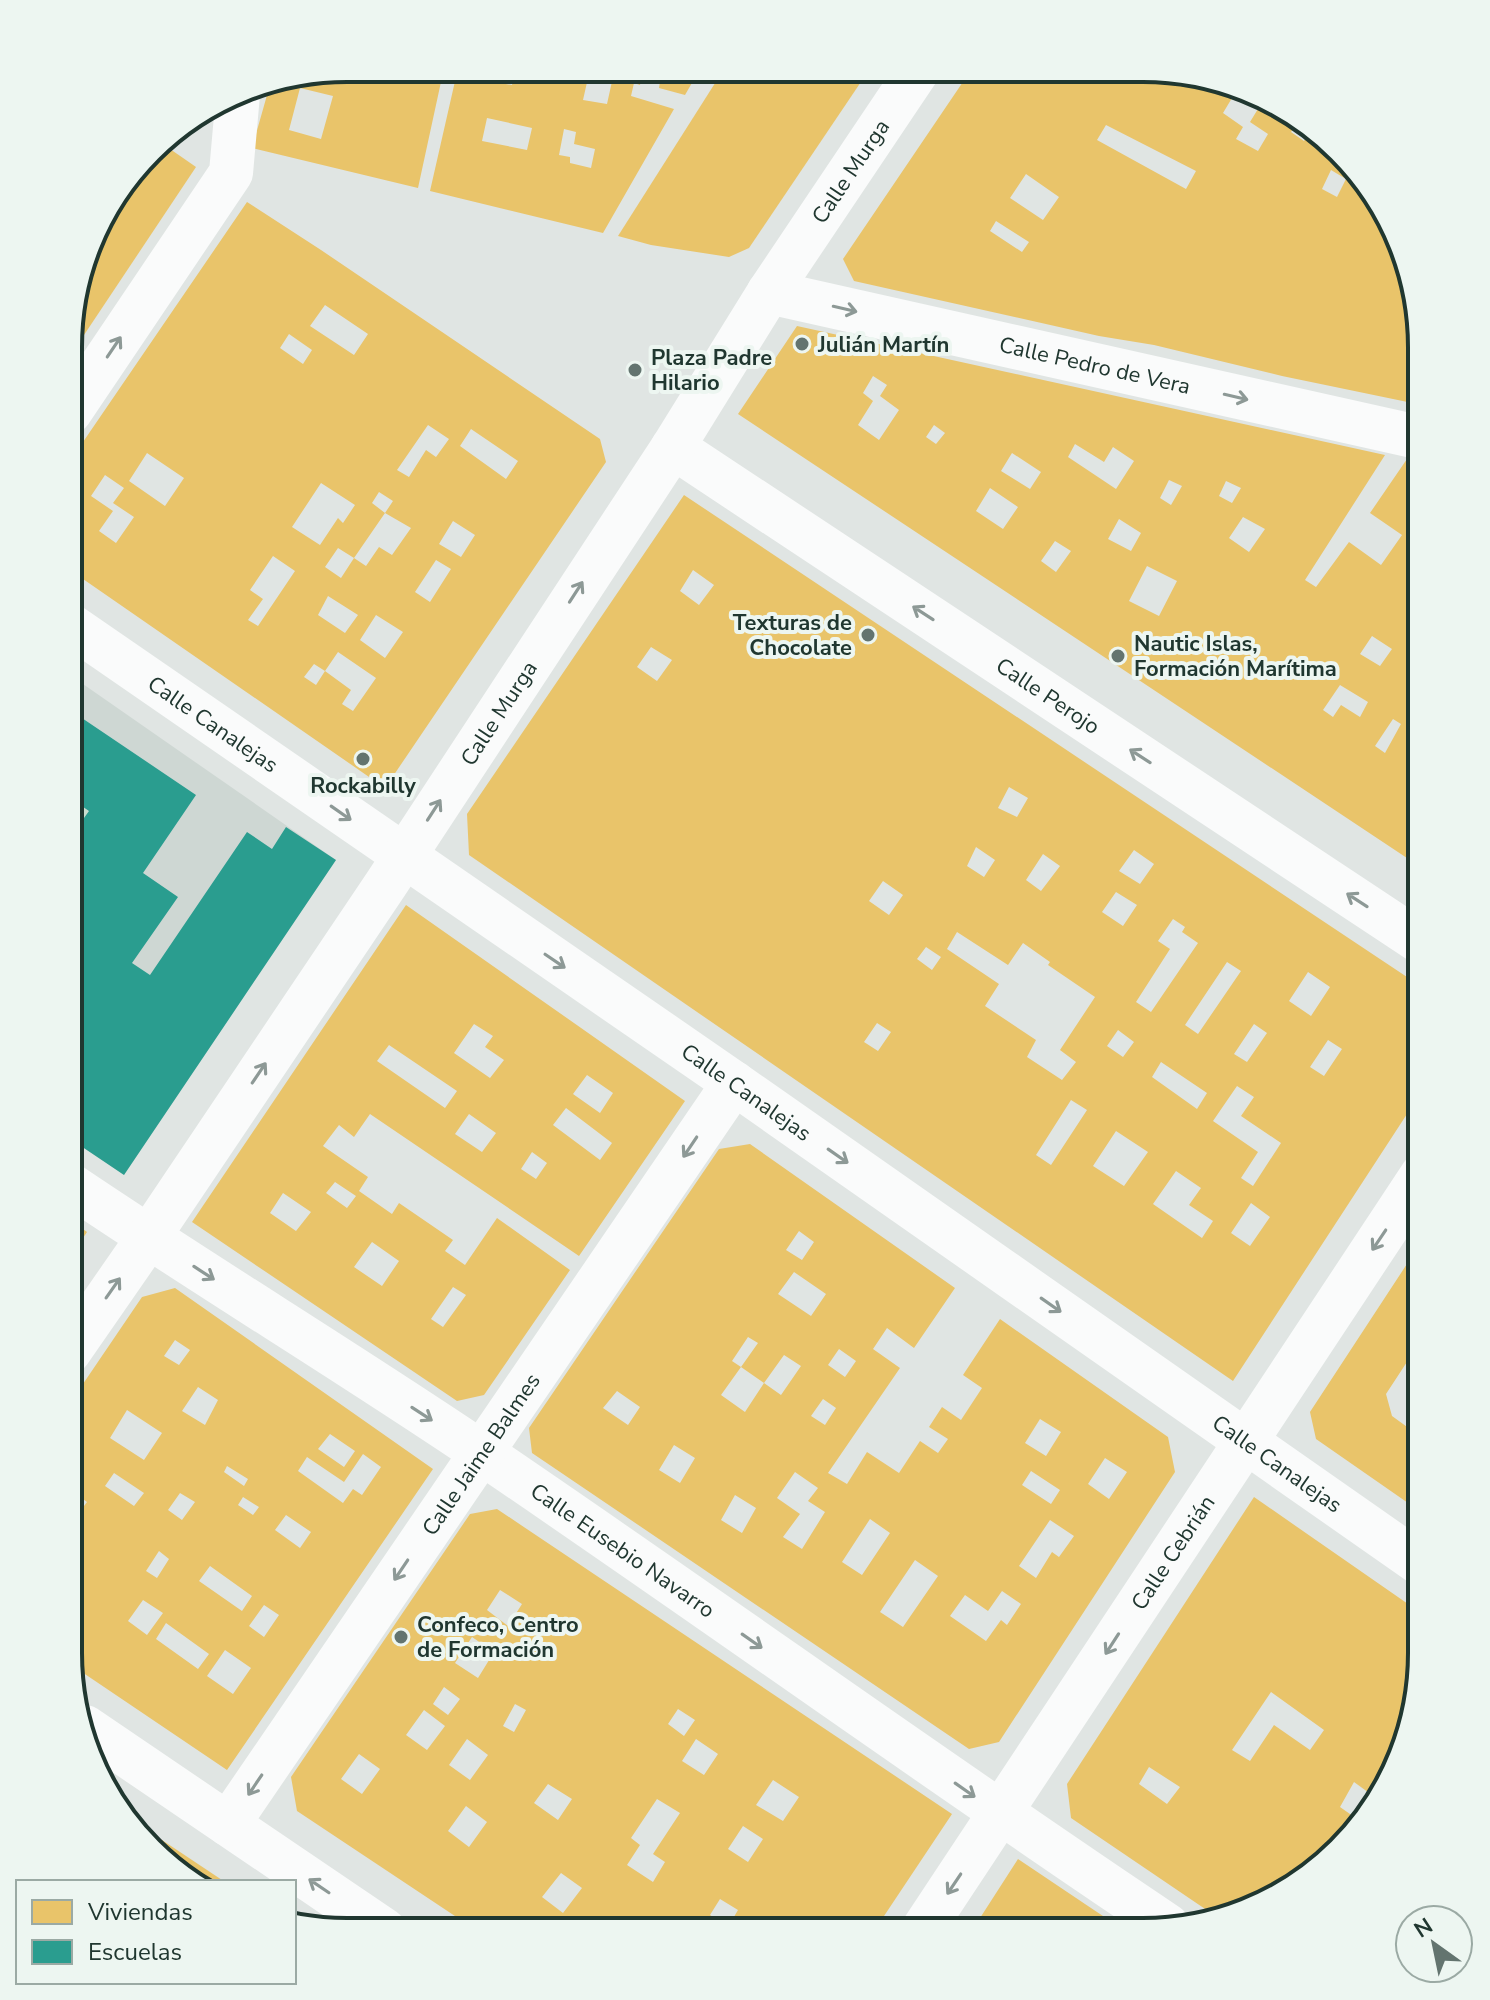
<svg xmlns="http://www.w3.org/2000/svg" width="1490" height="2000" font-family="'Nunito Sans',sans-serif">
<rect width="100%" height="100%" fill="#e0e5e3"/>
<path fill="#ced7d3" d="M70 675 336 860 124 1175 69 1138Z"/>
<path fill="#c9decf" d="M70 798 89 811 69 839Z"/>
<g fill="#e9c46a" fill-rule="evenodd">
<path d="M347 68H444L418 188 252 148 271 81ZM300 88 333 96 321 139 289 130Z"/>
<path d="M458 68H486L483 80 512 85 515 68 590 69 583 100 607 104 613 77 620 79 622 69H643L640 85 634 83 631 96 674 109 603 233 430 191ZM487 118 532 128 527 150 482 141ZM564 129 576 132 574 144 595 149 591 168 570 163V157L559 155Z"/>
<path d="M662 69H700L685 95 659 88Z"/>
<path d="M724 69 869 70 749 248 729 257 651 245 618 236Z"/>
<path d="M971 70H1180L1235 93 1223 113 1243 127 1236 139 1258 151 1268 134 1250 122 1261 104 1299 120 1291 132 1304 141 1314 127 1393 223 1422 347V405L1282 376 1154 345 1099 336 854 281 843 259ZM1106 125 1196 171 1186 189 1097 140ZM1331 170 1346 179 1337 197 1322 189ZM1026 174 1059 197 1043 220 1010 198ZM996 221 1029 242 1022 252 990 231Z"/>
<path d="M160 142 196 167 70 356V310L105 208Z"/>
<path d="M247 202 321 250 600 439 606 462 385 788 70 570V461ZM325 305 368 334 354 355 310 326ZM289 334 312 350 303 364 280 348ZM428 425 449 439 436 457 426 450 409 477 397 470ZM471 429 518 461 506 479 460 446ZM147 453 184 478 165 506 129 481ZM105 475 124 488 113 503 134 517 116 543 99 531 113 511 91 496ZM321 483 355 505 343 523 338 518 320 545 292 527ZM379 492 393 501 385 513 411 528 392 555 379 547 366 566 354 558 341 578 325 567 338 548 354 558 385 513 372 503ZM453 521 475 535 461 557 439 544ZM273 556 295 571 258 626 248 620 263 599 250 590ZM436 560 451 569 430 602 415 592ZM328 596 358 615 345 633 318 615ZM376 615 403 632 385 658 360 640ZM338 652 376 678 353 711 342 704 351 690 325 671 316 685 304 677 314 664 325 671Z"/>
<path d="M797 326 1385 455 1305 580 1316 587 1349 542 1381 565 1402 535 1370 513 1407 459 1422 463V656L1410 675 1422 683V868L738 414ZM873 376 887 385 880 396 899 410 879 440 858 425 873 401 863 393ZM934 425 945 433 936 444 926 437ZM1075 444 1104 462 1113 447 1134 461 1116 489 1068 457ZM1012 453 1041 472 1030 489 1001 471ZM1169 480 1182 486 1171 505 1160 498ZM1226 481 1241 488 1232 503 1219 496ZM990 488 1018 507 1003 529 976 511ZM1243 517 1265 529 1249 552 1229 538ZM1119 519 1141 533 1131 551 1108 539ZM1055 541 1071 551 1056 572 1041 561ZM1147 566 1177 581 1159 616 1129 601ZM1372 636 1392 649 1380 666 1360 654ZM1340 685 1368 702 1360 717 1341 705 1333 717 1323 710ZM1393 719 1401 724 1385 753 1375 746Z"/>
<path d="M684 495 1422 987V1091L1233 1381 469 855 467 814ZM693 570 714 585 699 605 680 591ZM651 647 672 660 657 681 637 667ZM1009 787 1028 798 1017 817 998 808ZM976 847 995 860 984 877 967 866ZM1134 850 1154 864 1140 884 1119 871ZM1043 854 1060 866 1041 891 1026 880ZM883 881 903 895 889 915 869 901ZM1116 892 1137 905 1123 926 1102 912ZM1173 919 1185 927 1182 932 1198 943 1151 1012 1136 1002 1170 949 1158 941ZM957 932 1008 965 1023 943 1050 962 1048 965 1095 997 1060 1050 1076 1062 1062 1080 1027 1057 1036 1040 985 1006 999 984 947 949ZM926 947 941 957 932 970 917 959ZM1227 962 1241 971 1198 1034 1185 1025ZM1308 972 1330 987 1311 1016 1289 1001ZM877 1023 891 1032 878 1051 864 1042ZM1254 1024 1267 1033 1247 1062 1234 1054ZM1118 1030 1134 1042 1123 1057 1107 1046ZM1328 1040 1342 1049 1324 1076 1310 1067ZM1161 1062 1207 1093 1197 1109 1152 1077ZM1237 1086 1254 1097 1241 1116 1281 1143 1253 1186 1241 1178 1258 1152 1213 1121ZM1071 1100 1087 1110 1051 1165 1036 1155ZM1116 1131 1148 1152 1124 1186 1093 1166ZM1176 1171 1201 1188 1189 1205 1213 1221 1202 1238 1153 1204ZM1251 1203 1270 1217 1250 1246 1231 1233Z"/>
<path d="M406 905 685 1101 579 1256 370 1114 354 1137 339 1125 323 1146 368 1177 359 1191 392 1214 399 1203 453 1240 445 1251 465 1265 497 1218 570 1270 484 1395 457 1401 192 1222ZM474 1024 493 1036 485 1047 504 1060 490 1078 454 1053ZM389 1045 457 1091 445 1108 377 1061ZM587 1075 613 1093 600 1113 573 1094ZM566 1108 612 1143 600 1160 553 1125ZM469 1114 496 1133 482 1152 455 1134ZM532 1152 547 1163 536 1179 521 1169ZM335 1182 356 1196 347 1208 326 1193ZM283 1193 311 1212 296 1231 270 1213ZM372 1242 399 1261 382 1286 354 1267ZM453 1287 466 1295 443 1327 431 1319Z"/>
<path d="M750 1144 955 1288 914 1348 887 1328 873 1349 900 1368 828 1473 847 1484 867 1452 899 1473 920 1441 938 1453 948 1439 929 1427 942 1407 961 1420 982 1388 963 1375 1000 1319 1168 1437 1175 1472 999 1742 969 1749 532 1453 529 1428 719 1149ZM799 1231 814 1242 802 1260 786 1250ZM794 1272 826 1294 811 1316 778 1294ZM748 1337 758 1343 741 1367 764 1383 784 1355 801 1366 781 1395 764 1383 745 1412 721 1395 741 1367 732 1361ZM839 1349 856 1361 845 1377 828 1365ZM617 1391 640 1407 628 1425 603 1408ZM823 1399 836 1408 825 1425 811 1416ZM1040 1419 1061 1432 1046 1456 1025 1443ZM674 1445 695 1458 680 1483 659 1470ZM1105 1458 1127 1472 1109 1499 1088 1484ZM1031 1471 1060 1490 1051 1504 1022 1485ZM795 1472 818 1488 808 1501 825 1512 802 1549 783 1537 800 1514 777 1498ZM735 1495 756 1508 742 1533 721 1520ZM870 1519 890 1533 862 1575 842 1562ZM1050 1520 1074 1536 1059 1557 1052 1552 1036 1578 1019 1566ZM915 1560 938 1576 903 1627 880 1612ZM1002 1591 1021 1604 1007 1625 1001 1620 986 1641 950 1616 965 1595 988 1611Z"/>
<path d="M69 1219 87 1232 69 1259Z"/>
<path d="M1422 1241V1339L1386 1394 1392 1416 1421 1437V1512L1316 1439 1310 1412Z"/>
<path d="M175 1288 433 1469 227 1770 70 1664 68 1653V1513L75 1518 87 1502 68 1488V1406L142 1297ZM175 1340 190 1350 179 1365 164 1356ZM198 1387 218 1400 205 1425 182 1411ZM127 1410 162 1433 144 1460 110 1438ZM330 1434 355 1451 344 1467 318 1449ZM363 1454 381 1467 362 1495 353 1489 343 1503 298 1471 307 1457 344 1482ZM227 1466 248 1479 244 1486 224 1472ZM114 1473 144 1493 134 1506 105 1486ZM180 1493 195 1502 182 1520 168 1510ZM243 1497 259 1507 253 1515 238 1505ZM286 1515 311 1532 300 1548 275 1530ZM159 1551 169 1559 157 1578 146 1571ZM210 1566 252 1596 242 1611 199 1581ZM143 1600 163 1613 147 1635 128 1621ZM264 1605 279 1615 264 1637 249 1626ZM166 1623 209 1654 198 1669 156 1639ZM225 1650 251 1668 233 1694 207 1676Z"/>
<path d="M1254 1497 1421 1613V1672L1375 1808 1366 1815 1376 1798 1354 1782 1340 1807 1360 1821 1267 1903 1214 1915 1071 1818 1067 1784ZM1271 1692 1324 1730 1310 1750 1274 1725 1250 1761 1232 1750ZM1149 1767 1180 1787 1167 1804 1139 1784Z"/>
<path d="M497 1509 952 1814 874 1931H770L763 1927 760 1931 476 1930 297 1811 291 1777 470 1514ZM500 1590 522 1604 508 1626 487 1610ZM472 1637 494 1652 478 1678 455 1663ZM444 1687 460 1699 448 1715 433 1704ZM515 1704 526 1710 514 1732 503 1726ZM678 1709 695 1720 684 1736 668 1724ZM424 1710 445 1726 427 1750 406 1735ZM467 1739 488 1755 470 1780 449 1765ZM696 1739 718 1754 704 1775 682 1761ZM359 1754 380 1769 362 1794 341 1779ZM773 1780 799 1797 783 1821 756 1805ZM548 1784 572 1799 558 1820 534 1803ZM657 1799 680 1813 653 1854 665 1862 653 1882 627 1865 640 1845 631 1838ZM466 1806 487 1822 469 1847 448 1831ZM743 1826 763 1839 748 1862 728 1849ZM561 1873 582 1888 563 1913 542 1897ZM720 1899 738 1910 728 1927 710 1915Z"/>
<path d="M162 1840 225 1882H189L158 1847Z"/>
<path d="M1018 1859 1085 1904 1127 1932H971Z"/>
</g>
<path fill="#2a9d8f" d="M70 710 196 795 143 873 178 897 132 963 150 975 247 832 272 849 286 827 336 860 124 1175 69 1138V839L89 811 70 798Z"/>
<path fill="#f28482" d="M141 1827 162 1840 158 1847 157 1845Z"/>
<g fill="none" stroke-linecap="round" stroke-linejoin="round">
<g stroke="#fafbfb" stroke-width="44">
<path id="s1" d="M769 292 1422 438"/>
<path d="M70 412 231 173 238 94"/>
<path id="s2" d="M673 447 1422 943"/>
<path id="s3" d="M70 625 734 1083 1421 1564"/>
<path id="s4" d="M69 1184C205 1276 346 1361 482 1453 712 1609 937 1772 1168 1926"/>
<path id="s5" d="M69 1352 148 1238 386 884 673 447 769 292 918 70"/>
<path d="M85 1727 384 1930"/>
<path id="s6" d="M228 1824 734 1083"/>
<path id="s7" d="M922 1931 1422 1175"/>
</g>
</g>
<defs><path id="oneway-shaft" d="M-6 0H5M1.5-3L5.5 0L1.5 3" fill="none" stroke-width="1.6" stroke-linecap="round" stroke-linejoin="round" transform="scale(2)"/></defs>
<g stroke="#8d9996">
<use href="#oneway-shaft" transform="translate(845 309) rotate(13)"/>
<use href="#oneway-shaft" transform="translate(114 347) rotate(-56)"/>
<use href="#oneway-shaft" transform="translate(1236 397) rotate(13)"/>
<use href="#oneway-shaft" transform="translate(576 592) rotate(-57)"/>
<use href="#oneway-shaft" transform="translate(923 613) rotate(-147)"/>
<use href="#oneway-shaft" transform="translate(1140 756) rotate(-147)"/>
<use href="#oneway-shaft" transform="translate(434 810) rotate(-57)"/>
<use href="#oneway-shaft" transform="translate(341 813) rotate(35)"/>
<use href="#oneway-shaft" transform="translate(1357 900) rotate(-147)"/>
<use href="#oneway-shaft" transform="translate(555 961) rotate(34)"/>
<use href="#oneway-shaft" transform="translate(259 1073) rotate(-56)"/>
<use href="#oneway-shaft" transform="translate(690 1147) rotate(124)"/>
<use href="#oneway-shaft" transform="translate(838 1156) rotate(35)"/>
<use href="#oneway-shaft" transform="translate(1379 1240) rotate(124)"/>
<use href="#oneway-shaft" transform="translate(204 1273) rotate(33)"/>
<use href="#oneway-shaft" transform="translate(113 1288) rotate(-55)"/>
<use href="#oneway-shaft" transform="translate(1051 1305) rotate(35)"/>
<use href="#oneway-shaft" transform="translate(422 1414) rotate(33)"/>
<use href="#oneway-shaft" transform="translate(401 1570) rotate(124)"/>
<use href="#oneway-shaft" transform="translate(752 1641) rotate(35)"/>
<use href="#oneway-shaft" transform="translate(1112 1644) rotate(123)"/>
<use href="#oneway-shaft" transform="translate(255 1785) rotate(124)"/>
<use href="#oneway-shaft" transform="translate(965 1790) rotate(35)"/>
<use href="#oneway-shaft" transform="translate(954 1884) rotate(124)"/>
<use href="#oneway-shaft" transform="translate(319 1886) rotate(-146)"/>
</g>
<g fill="#63746f" stroke="#edf6f1" stroke-width="3">
<circle cx="802" cy="344" r="8"/>
<circle cx="635" cy="370" r="8"/>
<circle cx="868" cy="635" r="8"/>
<circle cx="1118" cy="656" r="8"/>
<circle cx="363" cy="759" r="8"/>
<circle cx="401" cy="1637" r="8"/>
</g>
<g text-anchor="middle" stroke-width="8" stroke-linejoin="round" paint-order="stroke">
<g font-size="22" fill="#203730" stroke="#edf6f1">
<text dy="8" stroke="none"><textPath href="#s5" startOffset="1416">Calle Murga</textPath></text>
<text dy="8" stroke="none"><textPath href="#s1" startOffset="334">Calle Pedro de Vera</textPath></text>
<text dy="8" stroke="none"><textPath href="#s2" startOffset="450">Calle Perojo</textPath></text>
<text dy="8" stroke="none"><textPath href="#s5" startOffset="770">Calle Murga</textPath></text>
<text dy="8" stroke="none"><textPath href="#s3" startOffset="174">Calle Canalejas</textPath></text>
<text dy="8" stroke="none"><textPath href="#s3" startOffset="822">Calle Canalejas</textPath></text>
<text dy="8" stroke="none"><textPath href="#s6" startOffset="448">Calle Jaime Balmes</textPath></text>
<text dy="8" stroke="none"><textPath href="#s3" startOffset="1470">Calle Canalejas</textPath></text>
<text dy="8" stroke="none"><textPath href="#s4" startOffset="664">Calle Eusebio Navarro</textPath></text>
<text dy="8" stroke="none"><textPath href="#s7" startOffset="454">Calle Cebrián</textPath></text>
</g>
<g font-size="22" font-weight="bold" fill="#203730" stroke="#edf6f1" text-anchor="start">
<text x="818" y="352">Julián Martín</text>
<text x="651" y="365">Plaza Padre<tspan x="651" dy="25">Hilario</tspan></text>
<text x="852" y="630" text-anchor="end">Texturas de<tspan x="852" dy="25">Chocolate</tspan></text>
<text x="1134" y="651">Nautic Islas,<tspan x="1134" dy="25">Formación Marítima</tspan></text>
<text x="363" y="793" text-anchor="middle">Rockabilly</text>
<text x="417" y="1632">Confeco, Centro<tspan x="417" dy="25">de Formación</tspan></text>
</g>
</g>
<path d="M0 0H1490V2000H0ZM347 82H1143A265 265 0 0 1 1408 347V1653A265 265 0 0 1 1143 1918H347A265 265 0 0 1 82 1653V347A265 265 0 0 1 347 82Z" fill="#edf6f1" fill-rule="evenodd"/>
<path fill="none" stroke="#203730" stroke-width="4" d="M347 82H1143A265 265 0 0 1 1408 347V1653A265 265 0 0 1 1143 1918H347A265 265 0 0 1 82 1653V347A265 265 0 0 1 347 82Z"/>
<rect x="16" y="1880" width="280" height="104" fill="#edf6f1" stroke="#9baaa4" stroke-width="2"/>
<rect x="32" y="1900" width="40" height="24" fill="#e9c46a" stroke="#9baaa4" stroke-width="2"/>
<text x="88" y="1920" font-size="24" fill="#203730">Viviendas</text>
<rect x="32" y="1940" width="40" height="24" fill="#2a9d8f" stroke="#9baaa4" stroke-width="2"/>
<text x="88" y="1960" font-size="24" fill="#203730">Escuelas</text>
<g transform="translate(1434 1944) rotate(327)"><circle r="38" fill="#edf6f1" stroke="#9baaa4" stroke-width="2"/>
<path d="M0-6L14 30L0 20L-14 30Z" fill="#63746f"/>
<text y="-12" font-size="22" font-weight="bold" text-anchor="middle" fill="#203730">N</text>
</g>
</svg>
